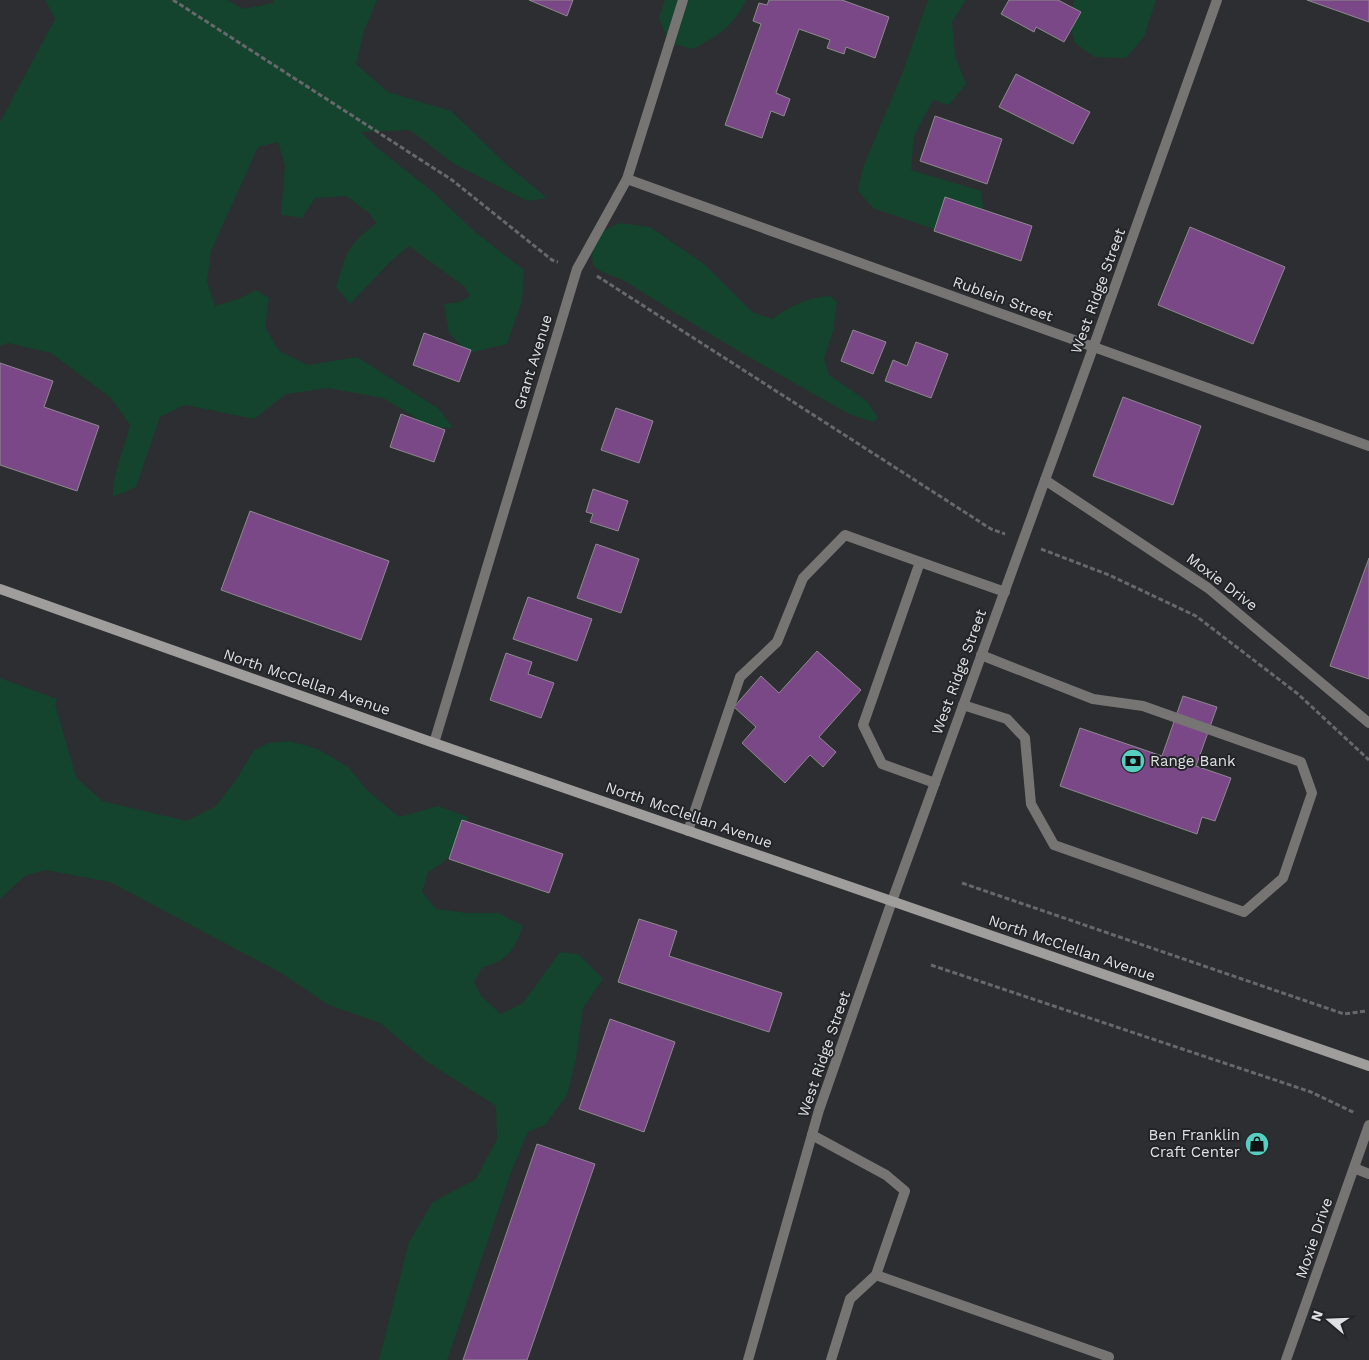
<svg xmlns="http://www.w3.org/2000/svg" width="1369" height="1360" font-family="'Work Sans',sans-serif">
<rect width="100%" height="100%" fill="#2d2e31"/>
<g fill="#14432e">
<path d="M45 0H227L244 9 273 3 274 0H377L364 31 356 64 388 92 451 111 507 165 547 198 527 201 454 164 410 130 361 132 376 147 432 191 475 232 524 270 522 301 507 344 469 353 449 333 444 304 460 302 470 296 465 287 409 246 390 262 350 304 336 287C347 251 346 248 376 223L369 213 346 196 315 198 302 218 281 215 285 165 278 142 258 147 211 251 207 281 215 306 241 298 256 290 269 298 265 327 279 351 308 365 357 357 439 409 453 428 431 427 383 398 328 388 286 394 254 419 185 405 160 417 136 487 113 497C112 476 125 447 130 425L111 398 51 353 8 343 0 346V122L55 19Z"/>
<path d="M665 0H746C733 27 719 35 693 49L669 43 659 18Z"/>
<path d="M928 0H966L952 22 955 56 966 84 949 105 933 100 914 136 911 170 981 191 984 214 945 233 873 208 858 191 862 170 902 74Z"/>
<path d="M1074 0H1156L1144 37 1126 58 1094 57 1074 42 1070 18Z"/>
<path d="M621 223 650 227 704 264 752 312 772 319C790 306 808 297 830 296L837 302 833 331 824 359 829 375 867 401 878 418 873 422 849 414C776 373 704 332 633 286 620 277 605 275 593 266 589 243 599 229 621 223Z"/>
<path d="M0 678 57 699 55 704 76 777 102 801 187 821 216 806 236 780 254 750 269 743 290 741 318 749 348 767 367 790 399 817 438 806 468 817C465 845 451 858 428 872L422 892 436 909 467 913H499L523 926C514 951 508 960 482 968L474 982 481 996 501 1014 523 1003 560 952 578 954 603 979 583 1008 576 1059 567 1095 545 1125 528 1132 513 1167 447 1360H379L409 1242 433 1202 476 1179 497 1139 496 1106 426 1061 380 1023 329 1005 281 973 110 882 45 870 25 876 0 899Z"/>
</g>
<g fill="#7a4887" stroke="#8d8a8e">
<path d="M529 0H573L567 16Z"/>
<path d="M769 0H842L889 17 875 58 846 47 844 54 827 48 830 40 799 29 776 93 790 99 784 116 771 111 762 138 725 125 761 24 753 21 759 3 767 5Z"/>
<path d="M1009 0H1058L1081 12 1064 42 1036 27 1034 32 1001 14Z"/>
<path d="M1307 0H1369V22Z"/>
<path d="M1016 74 1090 112 1073 144 999 107Z"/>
<path d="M935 116 1002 139 987 184 920 161Z"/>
<path d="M945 197 1032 226 1021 261 934 231Z"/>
<path d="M1190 227 1285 267 1253 344 1158 305Z"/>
<path d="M853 330 886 342 873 374 841 361Z"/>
<path d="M424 333 471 350 459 382 413 365Z"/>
<path d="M916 342 948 354 931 398 885 381 893 360 907 366Z"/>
<path d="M0 363 53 381 44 407 99 426 77 491 0 465Z"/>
<path d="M1123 397 1201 426 1173 505 1093 476Z"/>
<path d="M616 408 653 421 639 463 601 450Z"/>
<path d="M401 414 445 430 434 462 390 447Z"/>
<path d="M593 489 628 501 618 531 590 522 593 514 586 512Z"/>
<path d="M250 511 389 561 361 640 221 590Z"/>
<path d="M596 544 639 559 621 613 577 598Z"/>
<path d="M1369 558V679L1330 666Z"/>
<path d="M528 597 592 619 577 661 513 639Z"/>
<path d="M817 651 861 690 819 737 836 752 823 767 810 755 785 783 742 743 756 727 734 707 761 676 779 693Z"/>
<path d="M506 653 532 662 528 674 554 683 541 718 490 700Z"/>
<path d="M1183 696 1217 707 1196 766 1231 778 1215 821 1202 817 1197 834 1060 786 1080 728 1162 756Z"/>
<path d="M462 820 563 854 549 893 449 859Z"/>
<path d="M639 919 677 931 669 956 782 993 769 1032 618 982Z"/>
<path d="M610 1019 675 1042 644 1132 579 1109Z"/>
<path d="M537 1144 595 1164 527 1360H463Z"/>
</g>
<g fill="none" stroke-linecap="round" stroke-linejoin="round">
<g stroke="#67686b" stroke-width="3" stroke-dasharray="5 2.5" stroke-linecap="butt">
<path d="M173 0 452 180 552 260 558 262"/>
<path d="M597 276 991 529 1005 534"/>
<path d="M1041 549 1109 575 1196 616 1298 694 1369 760"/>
<path d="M962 883 1344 1014 1366 1011"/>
<path d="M931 965 1311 1092 1355 1113"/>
</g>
<g stroke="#777574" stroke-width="10">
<path d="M920 562 1005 592"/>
<path d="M963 705 1007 719 1025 738 1031 804 1054 845 1244 912 1283 878 1312 793 1301 762 1143 706 1093 699 981 655"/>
<path d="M688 831 740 677 777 642 803 578 845 535 920 562 863 725 882 764 935 783"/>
<path d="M812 1135 886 1175 905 1191 876 1275 850 1299 831 1360"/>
<path d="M1354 1168 1369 1174"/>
<path d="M876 1275 1109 1357"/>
</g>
<g stroke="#777574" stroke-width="10">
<path d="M627 179 1369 446"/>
<path d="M1045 480 1208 588 1369 723"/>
<path d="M434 743 577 269 627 179 683 0"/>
<path d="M1286 1360 1369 1125"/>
</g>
<path stroke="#777574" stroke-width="10" d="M748 1360 819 1110 892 901 1093 348 1217 0"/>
<path stroke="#a09e9c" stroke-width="10" d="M0 589 434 743 1369 1066"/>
</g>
<defs>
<g id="bank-disc" transform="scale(1.25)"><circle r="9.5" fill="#57cec2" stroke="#232427"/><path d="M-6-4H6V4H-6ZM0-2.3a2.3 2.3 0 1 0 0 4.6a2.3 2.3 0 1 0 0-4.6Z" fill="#111"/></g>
<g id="shop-disc" transform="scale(1.25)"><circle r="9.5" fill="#57cec2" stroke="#232427"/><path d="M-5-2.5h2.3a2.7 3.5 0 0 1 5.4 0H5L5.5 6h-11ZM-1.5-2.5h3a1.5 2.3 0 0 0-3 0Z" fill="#111"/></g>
</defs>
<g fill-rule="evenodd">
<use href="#bank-disc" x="1133" y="761"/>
<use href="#shop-disc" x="1257" y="1144"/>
</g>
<g text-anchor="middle" stroke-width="4" stroke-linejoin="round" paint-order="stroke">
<g font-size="15" fill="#dfe0e2" stroke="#232427">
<text transform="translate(1098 291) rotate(-70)" y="5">West Ridge Street</text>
<text transform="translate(1003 299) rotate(20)" y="5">Rublein Street</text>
<text transform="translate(533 362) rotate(-73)" y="5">Grant Avenue</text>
<text transform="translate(1222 582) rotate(37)" y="5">Moxie Drive</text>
<text transform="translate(959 672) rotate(-70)" y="5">West Ridge Street</text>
<text transform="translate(307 682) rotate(19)" y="5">North McClellan Avenue</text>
<text transform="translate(689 815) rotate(19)" y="5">North McClellan Avenue</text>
<text transform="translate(1072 948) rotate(19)" y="5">North McClellan Avenue</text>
<text transform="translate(824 1054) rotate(-71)" y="5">West Ridge Street</text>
<text transform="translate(1314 1238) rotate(-71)" y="5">Moxie Drive</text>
</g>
<g font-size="15" fill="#dfe0e2" stroke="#232427" text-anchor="start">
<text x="1150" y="766">Range Bank</text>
<text x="1240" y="1140" text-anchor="end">Ben Franklin<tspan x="1240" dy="17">Craft Center</tspan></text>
</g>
</g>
<g transform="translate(1329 1320) rotate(289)" stroke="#232427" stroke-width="4" paint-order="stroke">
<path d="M0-4L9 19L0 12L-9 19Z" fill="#dfe0e2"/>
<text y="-8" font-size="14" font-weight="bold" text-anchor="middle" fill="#dfe0e2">N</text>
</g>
</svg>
